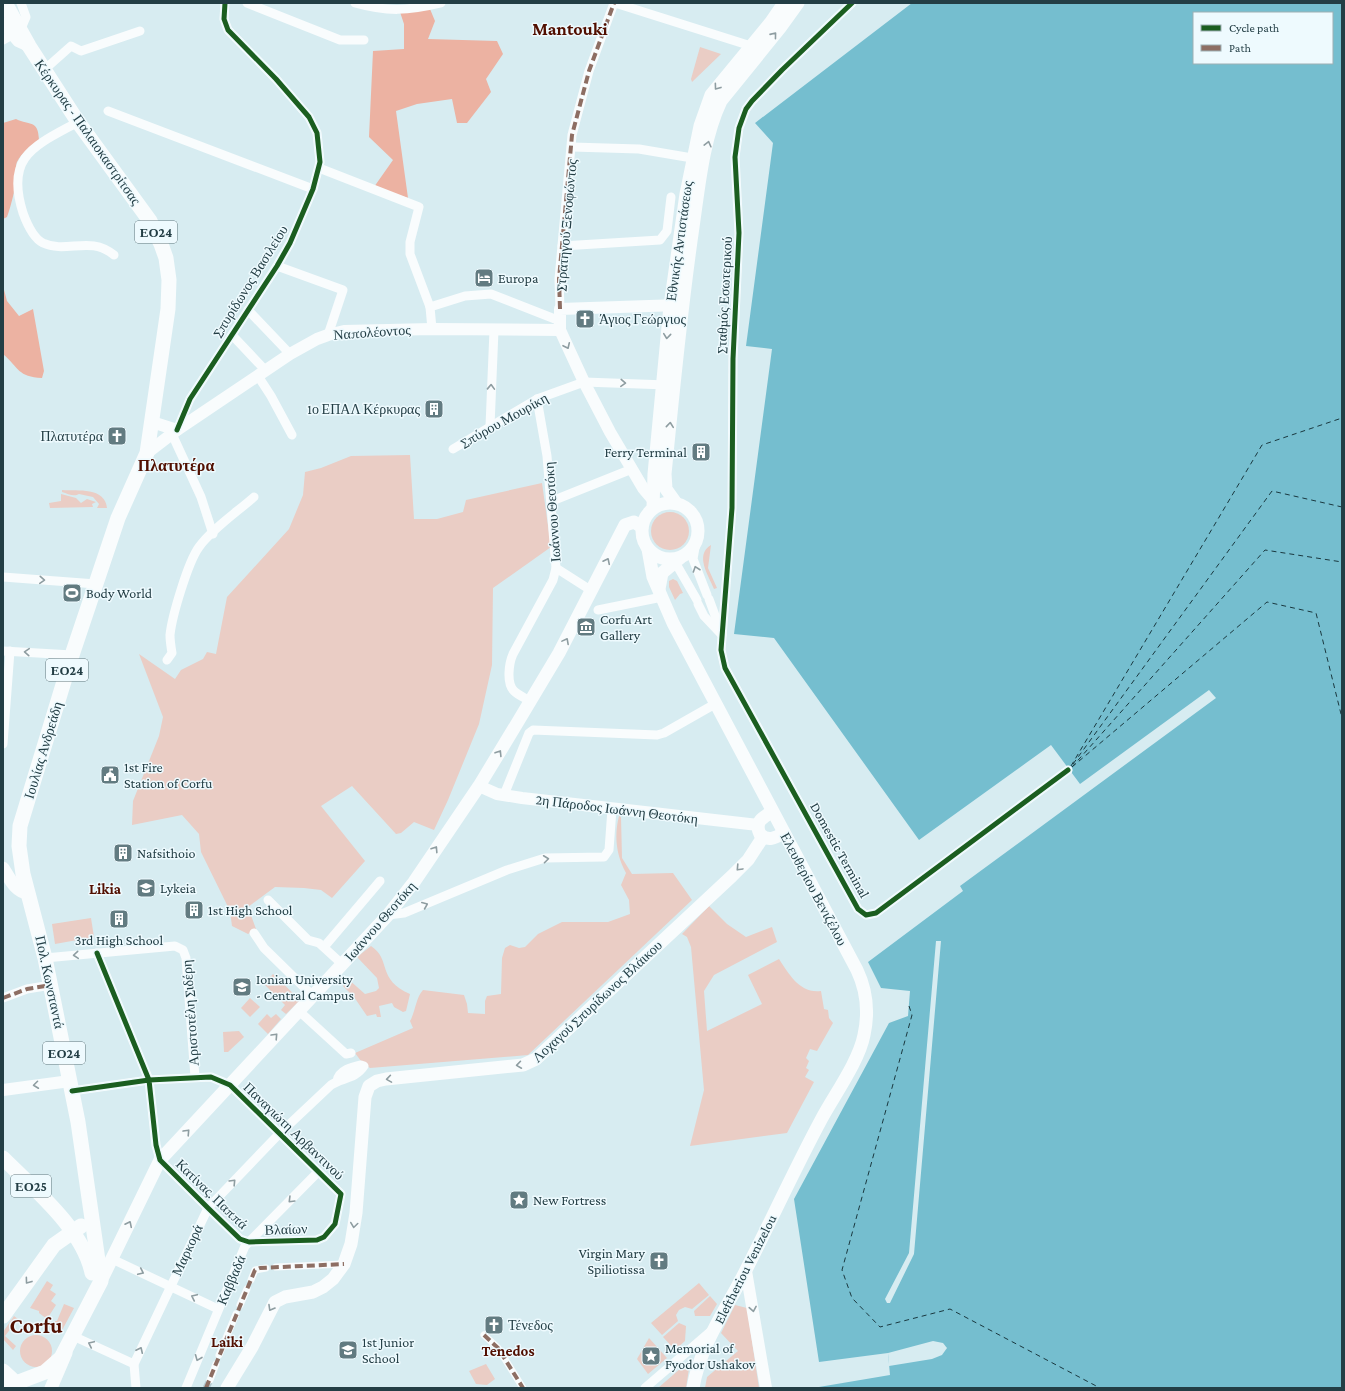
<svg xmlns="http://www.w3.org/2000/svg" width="1345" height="1391" font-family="'Crimson Pro',serif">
<rect width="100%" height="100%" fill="#d7ecf1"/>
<g fill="#eacdc5">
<path d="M700 47 721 54 692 82 691 79Z"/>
<path d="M410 455 414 519H437L463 512 466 500 542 483 551 547 493 588 492 665 479 724 448 800 434 830 414 822 401 833 396 834 352 786 321 806 365 861 332 898 321 890 304 888 275 887 248 907 256 929 248 934 232 926 230 911 201 852 199 834 182 815 132 825 133 801 159 736 163 717 139 654 175 679 181 670 203 659 207 652 216 654 227 597 289 529 303 495 305 472 321 468 351 456Z"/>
<path d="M62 490C78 491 105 487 107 508H97L99 504 93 497 79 494C74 497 68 494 62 492Z"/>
<path d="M61 494 76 498 81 503 87 499 96 502 92 504 93 507 50 508 49 503 61 501Z"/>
<circle cx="670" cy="531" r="19"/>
<path d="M711 545 708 568 717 588 714 589C709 576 694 555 711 545Z"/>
<path d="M673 579 677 581 683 593 680 594 675 600 669 587V581Z"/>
<path d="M619 816 621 817 622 858 632 874 673 873 692 900 528 1055 370 1068 361 1061 355 1053 413 1028 410 1021C415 1013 416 997 423 990L464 995 467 1004 468 1013 485 1014V1001L487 996 501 994 502 958 505 948 510 945 519 948 525 947 538 934 562 922H608L630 914 629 900 621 885 626 873C616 855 614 836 619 816Z"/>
<path d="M709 906 727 924 746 937 772 927 777 942 714 975 704 991 707 1031 762 1004 748 975 779 959C789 974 800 994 821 991L824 1009 828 1010 829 1018 833 1023 817 1051 810 1049 806 1058 809 1061 806 1068 809 1070 805 1077 814 1082 787 1133 690 1146 704 1090 691 947 687 937 682 934Z"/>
<path d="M91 918 94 937 55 944 52 924Z"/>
<path d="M371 946C392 960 376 979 410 994L406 1011 403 1012 394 1007 392 1003 379 1006 381 1017H377L376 1014 367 1016 354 997 343 986 348 979 365 994 376 991 379 988 377 978 357 957Z"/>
<path d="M273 974 300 1000 286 1014 281 1010 285 1005 264 984Z"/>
<path d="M250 998 260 1007 250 1017 241 1008Z"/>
<path d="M267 1014 271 1018 276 1014 281 1019 268 1034 258 1024Z"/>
<path d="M239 1031 244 1037 228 1052H224L223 1032Z"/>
<path d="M47 1281 53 1285 50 1290 56 1294 51 1301 56 1305 47 1319 39 1313V1311L30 1308Z"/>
<path d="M699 1283 709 1295 692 1309 685 1307 679 1310 676 1315 678 1321 662 1335 651 1323Z"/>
<path d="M710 1296 717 1304 710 1316H695L694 1311Z"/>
<path d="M64 1304 74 1308 60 1334 51 1330 55 1321H57Z"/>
<path d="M735 1305 747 1308 759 1388H705L707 1377 738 1351 721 1333Z"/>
<path d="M14 1316 18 1319 5 1336 16 1346 13 1350 3 1339V1332Z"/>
<path d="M679 1323 686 1326 685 1341 675 1350 663 1337Z"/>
<circle cx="36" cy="1351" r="16"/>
<path d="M649 1338 667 1358 648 1374 637 1359Z"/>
<path d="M688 1362H690L686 1388H658Z"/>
<path d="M486 1364 495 1379 487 1385 476 1384 469 1371Z"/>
</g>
<g fill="#ecb2a2">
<path d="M430 9 435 21 428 39 497 41 503 54 486 79 491 92 467 123H457L452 99 417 104 396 111 408 198 374 187 393 160 369 137 373 51 404 49V24L400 12Z"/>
<path d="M16 119C30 126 38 119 39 140 32 147 22 151 17 162 15 166 18 172 17 177 15 188 11 207 7 217L3 219V123Z"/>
<path d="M3 286 7 301 19 316 33 309 44 371 42 378C18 377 19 368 3 354Z"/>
</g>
<path fill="#75becf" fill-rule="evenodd" d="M912 3H1342V1388H813L890 1375 888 1353 819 1362 794 1199 889 1023 908 1016 910 991 881 988 868 962 963 891 960 886 1216 698 1209 690 1080 784 1051 745 919 840 774 638 734 634 772 349 746 346 773 143 755 123ZM1194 13H1332V63H1194Z"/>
<g fill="#d7ecf1">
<path d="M936 941H941L914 1254 890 1303H887L885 1299 909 1253Z"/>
<path d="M933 1341 943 1343 947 1348 942 1355 932 1359 889 1366 888 1353Z"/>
</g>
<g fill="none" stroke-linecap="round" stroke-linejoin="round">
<g stroke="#1a383f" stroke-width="1" stroke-dasharray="5 4" stroke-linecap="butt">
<path d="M1073 764 1272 491 1342 507"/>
<path d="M1071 766 1262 445 1342 418"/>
<path d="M1072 767 1267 602 1316 613 1342 718"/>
<path d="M1072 767 1265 550 1342 562"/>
<path d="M909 1006 912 1015 842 1270 852 1298 880 1327 950 1309 1100 1388"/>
</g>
<path stroke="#b3c9cf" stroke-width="7" stroke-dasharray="7 3.5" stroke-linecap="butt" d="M206 1388 210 1380"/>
<g stroke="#f9fcfd" stroke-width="7">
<path d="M276 1267 344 1264"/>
<path d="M251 1280 255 1270 266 1268"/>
<path d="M240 1305 247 1289"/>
<path d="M484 1335 498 1348 523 1388"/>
<path d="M219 1355 236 1314"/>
<path d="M210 1380 216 1364"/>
</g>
<g stroke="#f9fcfd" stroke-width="9">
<path d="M247 3 340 40H364"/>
<path d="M355 3C387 12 408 11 441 3"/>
<path d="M615 3 751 46"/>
<path d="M852 3 782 70 752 101 746 109 739 128 735 157 739 233 733 359 732 508 721 650 725 668 858 909 866 915 876 913 1068 770"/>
<path d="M20 31 26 17 21 3"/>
<path d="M3 40 12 35"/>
<path d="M44 70 71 46 81 51 140 31"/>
<path d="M108 111 313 189"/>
<path d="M78 122C34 146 5 156 23 213 27 224 33 238 43 243 67 254 90 235 114 255"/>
<path d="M572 147 639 149 698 159"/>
<path d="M319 168 419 207 410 242V254L430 307"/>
<path d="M562 246 660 240 667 231 671 197"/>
<path d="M277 266 343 290 328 335"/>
<path d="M560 309 559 279 572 135 589 71 614 3"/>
<path d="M248 310 290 354"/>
<path d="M432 329 430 307 465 296 491 294 560 321"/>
<path d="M232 335 266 371"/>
<path d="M258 376 271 396 292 435"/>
<path d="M490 426 494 330"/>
<path d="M177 430 190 399 277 266 290 243 313 189 320 162 317 133 309 117 276 79 228 30 224 19 225 3"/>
<path d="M172 434 201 497 213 534"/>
<path d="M453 449 537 399 584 382 667 385"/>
<path d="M552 501 632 469"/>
<path d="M696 542 693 559 707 595"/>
<path d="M675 562 697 600"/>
<path d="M556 568 592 591"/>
<path d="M3 577 96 584"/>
<path d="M709 599 720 629"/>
<path d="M698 604 704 616 722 635"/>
<path d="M598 610 662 597"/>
<path d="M3 651 72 655"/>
<path d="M167 660 172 653C171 647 170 641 170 635 172 616 188 562 199 547 211 530 237 512 254 497"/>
<path d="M530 701C525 698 518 695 514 691 506 683 509 663 513 654L553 580 556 568 547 456 537 399"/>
<path d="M3 744 10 651"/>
<path d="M504 795 527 738 529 733 533 730 657 735 664 733 715 704"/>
<path d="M268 900 308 940 319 943 342 964"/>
<path d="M388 915 404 913 507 870 545 858 604 857 609 850 612 809"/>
<path d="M254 933 264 948 313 996"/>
<path d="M324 947 380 881"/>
<path d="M45 958 175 946 183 950 186 958 195 1077"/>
<path d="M3 998 27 989 51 985"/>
<path d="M299 1011 346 1054 351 1053"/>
<path d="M72 1091 149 1080 211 1077 230 1085 341 1194 335 1224 324 1237 317 1240 249 1242 240 1239 208 1208 160 1160 156 1145 149 1080 97 953"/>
<path d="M112 1259 218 1309"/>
<path d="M73 1336 134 1364"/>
<path d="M136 1388 134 1364 208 1208 279 1134 331 1085C341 1078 356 1079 364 1066L361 1065C352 1067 339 1070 337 1081"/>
<path d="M186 1388 245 1246 318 1172"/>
<path d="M645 1388 710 1332"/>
</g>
<g stroke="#f9fcfd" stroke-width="12">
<path d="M3 23 18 41 29 46"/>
<path d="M152 422 177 430"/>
<path d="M147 453 177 430 290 354 317 339 328 335 344 331 432 329 560 330"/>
<path d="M654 501 643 488 610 432 584 382 560 330V309L679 305"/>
<path d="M479 786 497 794 522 798 758 825"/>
<path d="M3 1090 70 1081"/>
<path d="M746 1271 766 1388"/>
</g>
<g stroke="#f9fcfd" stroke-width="13">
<circle cx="670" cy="531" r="28"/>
<path d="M676 503 666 489 665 474C673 392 681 309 693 227 699 186 703 139 721 101L780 28 798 3"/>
<path d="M653 508 654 474 670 306 686 194 700 126 711 95 771 22 784 3"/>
<path d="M648 549 653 577 673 623 857 970C867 991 869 1012 864 1035 859 1061 835 1094 822 1118 795 1168 772 1219 746 1270 727 1308 700 1345 693 1388"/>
<path d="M659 589 662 573 680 558"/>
<path d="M772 812C763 817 754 822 760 834 768 842 775 838 784 833"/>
<path d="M3 868C9 877 15 892 28 893"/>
<path d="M101 1281 160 1160 388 915 414 882 479 786 516 725 559 653 625 525 634 522 642 527"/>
<path d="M3 1387 16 1383 20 1388"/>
<path d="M51 1388 66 1353"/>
<path d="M227 1388 252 1347 275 1302 285 1297 313 1292 323 1287 333 1279 344 1264 351 1244 356 1213 365 1097 369 1086 377 1081 386 1079 523 1065 536 1059 732 876 748 860 763 837"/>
</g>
<g stroke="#f9fcfd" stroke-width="15">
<path d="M3 1158C34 1189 83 1229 92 1273"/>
<path d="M3 1316 54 1245 81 1226"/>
<path d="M3 1371 16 1383 45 1372 61 1358 101 1281 78 1122 45 958 23 874 19 846 20 826 72 655 118 518 147 453 168 309 169 280 166 258 161 244 150 221 78 122 29 46 5 3"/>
</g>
<g stroke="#8d6e63" stroke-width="4" stroke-dasharray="8 4" stroke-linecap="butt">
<path d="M560 309 559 279 572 135 589 71 614 3"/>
<path d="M3 998 27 989 51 985"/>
<path d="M484 1335 498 1348 523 1388"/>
<path d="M206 1388 255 1270 260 1268 344 1264"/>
</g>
<g stroke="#eefafe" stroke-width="8">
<g id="cycleway">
<path d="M852 3 782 70 752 101 746 109 739 128 735 157 739 233 733 359 732 508 721 650 725 668 858 909 866 915 876 913 1068 770"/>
<path d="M177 430 190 399 277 266 290 243 313 189 320 162 317 133 309 117 276 79 228 30 224 19 225 3"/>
<path d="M72 1091 149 1080 211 1077 230 1085 341 1194 335 1224 324 1237 317 1240 249 1242 240 1239 208 1208 160 1160 156 1145 149 1080 97 953"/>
</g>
</g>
<use href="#cycleway" stroke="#1b5e20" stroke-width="5"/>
</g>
<defs><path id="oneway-chevron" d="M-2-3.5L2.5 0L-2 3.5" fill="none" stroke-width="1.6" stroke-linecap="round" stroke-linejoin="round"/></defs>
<g stroke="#8e9da1">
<use href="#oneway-chevron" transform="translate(774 35) rotate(-51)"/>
<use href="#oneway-chevron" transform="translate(717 87) rotate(126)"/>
<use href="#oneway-chevron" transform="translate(708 144) rotate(-76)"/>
<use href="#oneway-chevron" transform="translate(667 336) rotate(96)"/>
<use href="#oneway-chevron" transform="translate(567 346) rotate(65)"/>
<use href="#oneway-chevron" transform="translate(623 383) rotate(3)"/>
<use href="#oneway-chevron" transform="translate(491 387) rotate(-88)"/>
<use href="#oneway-chevron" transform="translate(670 425) rotate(-84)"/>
<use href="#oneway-chevron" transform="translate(607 561) rotate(-64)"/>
<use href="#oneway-chevron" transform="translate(696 569) rotate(-109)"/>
<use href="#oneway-chevron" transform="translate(42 580) rotate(4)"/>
<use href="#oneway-chevron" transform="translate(566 641) rotate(-62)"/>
<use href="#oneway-chevron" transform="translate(27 652) rotate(-176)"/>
<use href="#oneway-chevron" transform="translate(499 753) rotate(-58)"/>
<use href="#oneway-chevron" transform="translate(435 849) rotate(-57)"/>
<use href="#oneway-chevron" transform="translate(546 859) rotate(-7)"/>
<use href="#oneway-chevron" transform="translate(739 868) rotate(133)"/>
<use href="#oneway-chevron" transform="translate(425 905) rotate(-23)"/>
<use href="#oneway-chevron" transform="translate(76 955) rotate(175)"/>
<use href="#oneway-chevron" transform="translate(275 1036) rotate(-47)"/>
<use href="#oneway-chevron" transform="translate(519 1065) rotate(172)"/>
<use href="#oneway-chevron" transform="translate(389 1079) rotate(171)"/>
<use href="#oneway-chevron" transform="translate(36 1085) rotate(173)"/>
<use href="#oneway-chevron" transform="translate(187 1132) rotate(-47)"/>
<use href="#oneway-chevron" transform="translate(233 1182) rotate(-46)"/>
<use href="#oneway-chevron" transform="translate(291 1200) rotate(135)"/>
<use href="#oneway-chevron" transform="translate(129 1224) rotate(-64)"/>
<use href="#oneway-chevron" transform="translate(354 1225) rotate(98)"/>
<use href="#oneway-chevron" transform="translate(141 1272) rotate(25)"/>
<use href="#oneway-chevron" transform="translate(28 1281) rotate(126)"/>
<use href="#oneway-chevron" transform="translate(194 1297) rotate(-155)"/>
<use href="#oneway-chevron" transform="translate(271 1308) rotate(120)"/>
<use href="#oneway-chevron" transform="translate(753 1309) rotate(80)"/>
<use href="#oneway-chevron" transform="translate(91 1344) rotate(-155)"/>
<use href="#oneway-chevron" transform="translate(140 1350) rotate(-65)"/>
<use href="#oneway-chevron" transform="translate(198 1358) rotate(112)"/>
</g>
<defs>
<g id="hotel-square" transform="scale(1)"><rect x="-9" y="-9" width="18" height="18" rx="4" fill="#627b81" stroke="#eefafe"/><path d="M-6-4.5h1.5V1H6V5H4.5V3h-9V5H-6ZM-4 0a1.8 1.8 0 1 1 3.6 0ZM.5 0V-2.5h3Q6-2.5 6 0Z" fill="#fff"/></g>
<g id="church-square" transform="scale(1)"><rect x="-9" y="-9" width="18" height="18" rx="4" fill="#627b81" stroke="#eefafe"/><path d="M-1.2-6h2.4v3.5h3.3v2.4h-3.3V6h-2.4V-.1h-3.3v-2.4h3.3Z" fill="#fff"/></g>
<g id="building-square" transform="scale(1)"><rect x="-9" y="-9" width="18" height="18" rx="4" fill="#627b81" stroke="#eefafe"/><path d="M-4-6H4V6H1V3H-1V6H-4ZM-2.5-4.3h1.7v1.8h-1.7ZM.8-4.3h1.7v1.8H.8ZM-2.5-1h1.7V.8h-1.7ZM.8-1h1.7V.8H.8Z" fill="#fff"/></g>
<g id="stadium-square" transform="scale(1)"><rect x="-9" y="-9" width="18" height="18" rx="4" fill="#627b81" stroke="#eefafe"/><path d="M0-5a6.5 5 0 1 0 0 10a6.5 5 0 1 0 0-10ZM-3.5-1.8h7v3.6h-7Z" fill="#fff"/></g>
<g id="museum-square" transform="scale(1)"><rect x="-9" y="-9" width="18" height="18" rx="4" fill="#627b81" stroke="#eefafe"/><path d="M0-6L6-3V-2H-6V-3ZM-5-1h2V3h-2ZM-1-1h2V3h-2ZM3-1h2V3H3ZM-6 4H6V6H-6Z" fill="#fff"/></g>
<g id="civic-square" transform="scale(1)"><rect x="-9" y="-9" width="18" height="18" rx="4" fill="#627b81" stroke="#eefafe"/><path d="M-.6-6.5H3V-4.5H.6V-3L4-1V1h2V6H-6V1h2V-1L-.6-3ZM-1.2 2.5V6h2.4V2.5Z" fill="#fff"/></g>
<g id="school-square" transform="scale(1)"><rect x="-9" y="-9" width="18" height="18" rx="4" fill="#627b81" stroke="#eefafe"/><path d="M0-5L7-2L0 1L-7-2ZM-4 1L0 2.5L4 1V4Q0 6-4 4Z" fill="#fff"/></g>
<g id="university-square" transform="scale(1)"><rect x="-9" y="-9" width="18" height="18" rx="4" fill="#627b81" stroke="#eefafe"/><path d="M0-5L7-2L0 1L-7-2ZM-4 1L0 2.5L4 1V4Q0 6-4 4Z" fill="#fff"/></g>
<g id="sight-square" transform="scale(1)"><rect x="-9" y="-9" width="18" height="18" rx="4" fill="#627b81" stroke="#eefafe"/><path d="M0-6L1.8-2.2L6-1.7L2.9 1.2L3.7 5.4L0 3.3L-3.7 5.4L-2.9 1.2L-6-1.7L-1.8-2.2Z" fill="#fff"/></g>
</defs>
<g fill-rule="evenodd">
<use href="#hotel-square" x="484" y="278"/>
<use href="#church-square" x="585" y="319"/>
<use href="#building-square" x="434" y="409"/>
<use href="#church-square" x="117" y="436"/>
<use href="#building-square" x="701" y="452"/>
<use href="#stadium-square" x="72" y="593"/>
<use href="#museum-square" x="586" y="627"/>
<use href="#civic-square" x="110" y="775"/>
<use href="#building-square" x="123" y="853"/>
<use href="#school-square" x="146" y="888"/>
<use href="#building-square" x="194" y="910"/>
<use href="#building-square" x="119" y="919"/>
<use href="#university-square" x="242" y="987"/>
<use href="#sight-square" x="519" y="1200"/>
<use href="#church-square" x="659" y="1261"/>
<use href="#church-square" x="494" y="1325"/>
<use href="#school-square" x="348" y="1350"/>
<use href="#sight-square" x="651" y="1356"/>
</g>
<g text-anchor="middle" stroke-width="3" stroke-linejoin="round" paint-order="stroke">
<g fill="#eefafe" stroke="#60767c" stroke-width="1">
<rect x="135" y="221" width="42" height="22" rx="3"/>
<rect x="46" y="659" width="42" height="22" rx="3"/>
<rect x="43" y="1042" width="42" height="22" rx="3"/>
<rect x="11" y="1175" width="40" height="22" rx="3"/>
</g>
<g font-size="13" font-weight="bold" fill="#233e45">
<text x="156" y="237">ΕΟ24</text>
<text x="67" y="675">ΕΟ24</text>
<text x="64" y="1058">ΕΟ24</text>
<text x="31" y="1191">ΕΟ25</text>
</g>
<g font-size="14" fill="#233e45" stroke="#eefafe">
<text transform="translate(88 132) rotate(55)" y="5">Κέρκυρας - Παλαιοκαστρίτσας</text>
<text transform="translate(566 225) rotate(-85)" y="5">Στρατηγού Ξενοφώντος</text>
<text transform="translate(679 241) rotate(-82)" y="5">Εθνικής Αντιστάσεως</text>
<text transform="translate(250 281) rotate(-58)" y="5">Σπυρίδωνος Βασιλείου</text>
<text transform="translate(724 295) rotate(-87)" y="5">Σταθμός Εσωτερικού</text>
<text transform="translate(372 332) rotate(-4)" y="5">Ναπολέοντος</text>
<text transform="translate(504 420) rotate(-29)" y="5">Σπύρου Μουρίκη</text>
<text transform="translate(552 512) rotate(-94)" y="5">Ιωάννου Θεοτόκη</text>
<text transform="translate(43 750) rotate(-73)" y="5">Ιουλίας Ανδρεάδη</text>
<text transform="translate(617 809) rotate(7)" y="5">2η Πάροδος Ιωάννη Θεοτόκη</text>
<text transform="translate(840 850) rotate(61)" y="5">Domestic Terminal</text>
<text transform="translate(814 889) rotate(62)" y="5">Ελευθερίου Βενιζέλου</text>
<text transform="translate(380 921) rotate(-49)" y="5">Ιωάννου Θεοτόκη</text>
<text transform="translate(50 982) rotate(78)" y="5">Πολ. Κωνσταντά</text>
<text transform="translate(597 1001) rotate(-43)" y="5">Λοχαγού Σπυρίδωνος Βλάικου</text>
<text transform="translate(190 1013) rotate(-94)" y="5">Αριστοτέλη Σιδέρη</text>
<text transform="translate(294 1131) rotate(44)" y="5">Παναγιώτη Αρβαντινού</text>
<text transform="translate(212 1194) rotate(44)" y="5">Κατίνας. Παππά</text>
<text transform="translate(286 1229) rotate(-2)" y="5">Βλαίων</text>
<text transform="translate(187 1250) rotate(-65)" y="5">Μαρκορά</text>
<text transform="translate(745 1269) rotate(-63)" y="5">Eleftheriou Venizelou</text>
<text transform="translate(231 1280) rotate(-67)" y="5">Καββαδά</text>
</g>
<g font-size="14" fill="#233e45" stroke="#eefafe" text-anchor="start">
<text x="498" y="283">Europa</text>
<text x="599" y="324">Άγιος Γεώργιος</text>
<text x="420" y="414" text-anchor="end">1ο ΕΠΑΛ Κέρκυρας</text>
<text x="103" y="441" text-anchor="end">Πλατυτέρα</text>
<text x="687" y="457" text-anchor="end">Ferry Terminal</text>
<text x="86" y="598">Body World</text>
<text x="600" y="624">Corfu Art<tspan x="600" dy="16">Gallery</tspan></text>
<text x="124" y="772">1st Fire<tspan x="124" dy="16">Station of Corfu</tspan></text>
<text x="137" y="858">Nafsithoio</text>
<text x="160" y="893">Lykeia</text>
<text x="208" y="915">1st High School</text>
<text x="119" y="945" text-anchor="middle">3rd High School</text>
<text x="256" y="984">Ionian University<tspan x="256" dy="16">- Central Campus</tspan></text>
<text x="533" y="1205">New Fortress</text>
<text x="645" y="1258" text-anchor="end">Virgin Mary<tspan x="645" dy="16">Spiliotissa</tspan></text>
<text x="508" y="1330">Τένεδος</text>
<text x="362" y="1347">1st Junior<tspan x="362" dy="16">School</tspan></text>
<text x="665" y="1353">Memorial of<tspan x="665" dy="16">Fyodor Ushakov</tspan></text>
</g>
<g font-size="15" font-weight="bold" fill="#510f00" stroke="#eefafe">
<text x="105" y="894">Likia</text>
<text x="227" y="1347">Laiki</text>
<text x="508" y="1356">Tenedos</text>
</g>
<g font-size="16" font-weight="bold" fill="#510f00" stroke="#eefafe">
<text x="176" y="471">Πλατυτέρα</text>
</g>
<g font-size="18" font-weight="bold" fill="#510f00" stroke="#eefafe">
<text x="570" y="35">Mantouki</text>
</g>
<g font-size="22" font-weight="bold" fill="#510f00" stroke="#eefafe">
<text x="36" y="1333">Corfu</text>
</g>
</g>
<rect width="1345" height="1391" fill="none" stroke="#233e45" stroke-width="8"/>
<rect x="1193" y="12" width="140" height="52" fill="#eefafe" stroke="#9dafb4"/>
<rect x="1201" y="25" width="20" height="6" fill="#1b5e20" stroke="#9dafb4"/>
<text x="1229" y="32" font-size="12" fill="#233e45">Cycle path</text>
<rect x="1201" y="45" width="20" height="6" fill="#8d6e63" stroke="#9dafb4"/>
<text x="1229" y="52" font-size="12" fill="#233e45">Path</text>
</svg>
